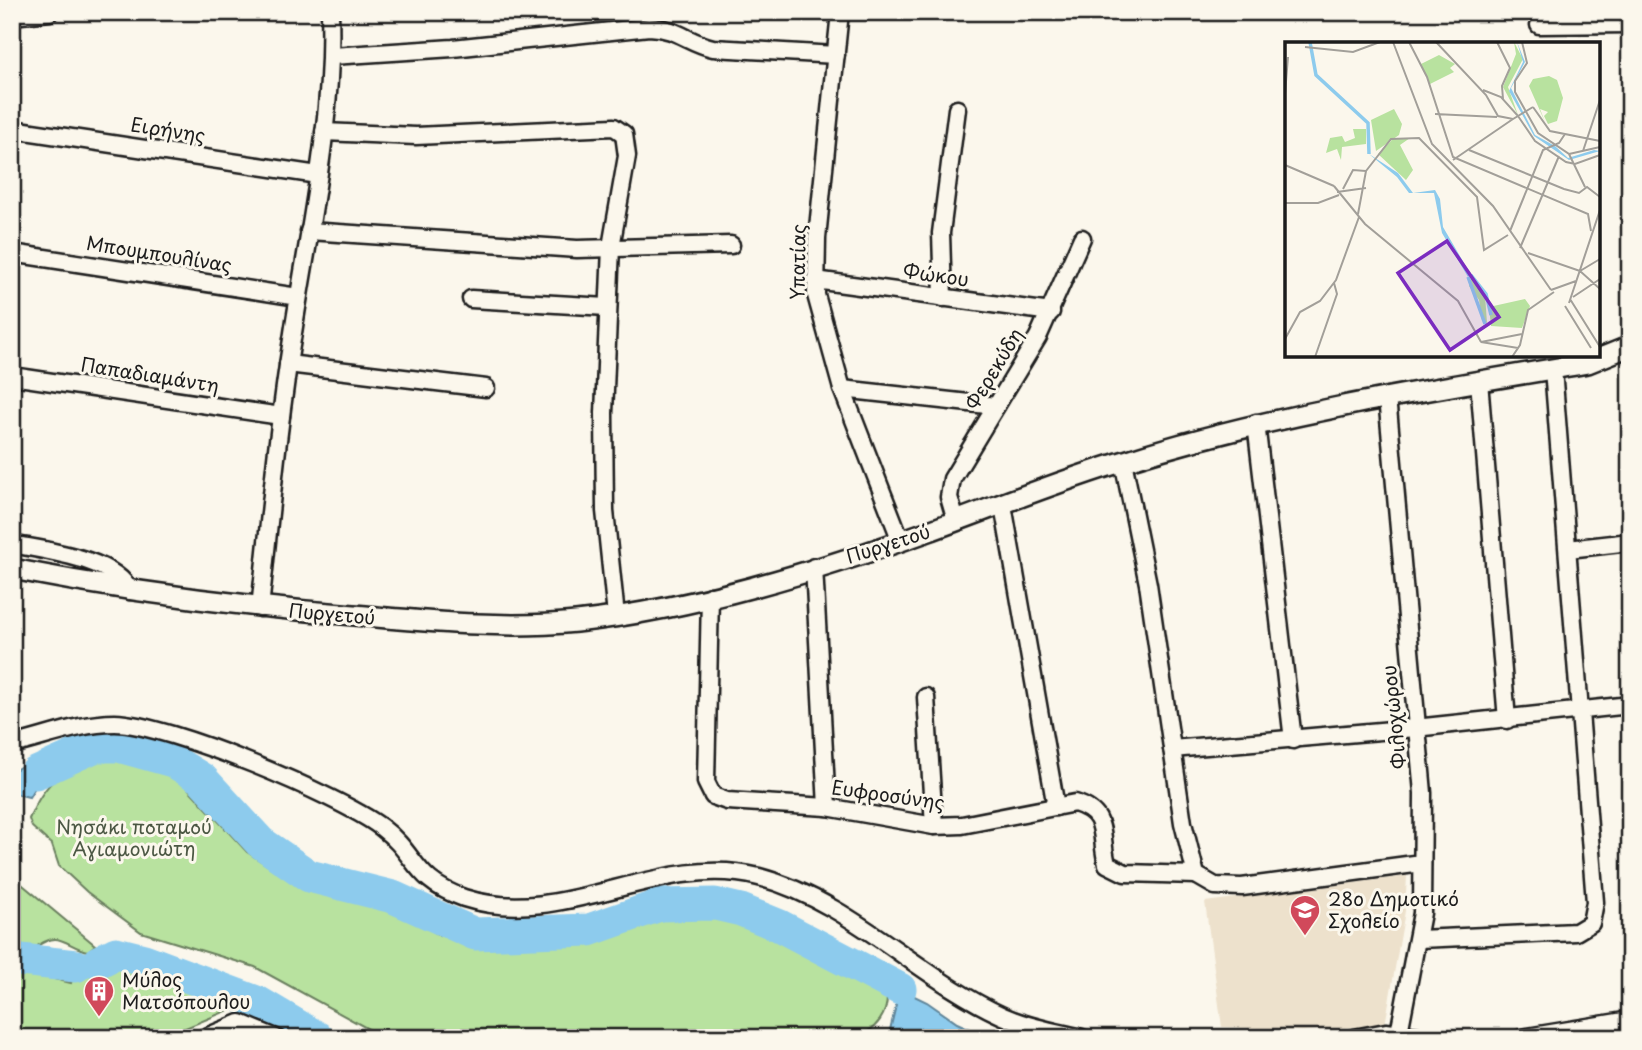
<svg xmlns="http://www.w3.org/2000/svg" width="1642" height="1050" font-family="'Playpen Sans',sans-serif">
<rect width="100%" height="100%" fill="#fbf7ec"/>
<filter id="ink" filterUnits="userSpaceOnUse"><feTurbulence type="fractalNoise" baseFrequency=".0143" numOctaves="2"/><feDisplacementMap in="SourceGraphic" scale="14" xChannelSelector="R" yChannelSelector="G"/><feConvolveMatrix kernelMatrix="1 2 1 2 8 2 1 2 1" color-interpolation-filters="sRGB"/></filter>
<g filter="url(#ink)">
<path fill="#ede1cc" d="M1407 876 1405 911 1385 1025 1302 1031 1222 1027 1205 902Z"/>
<g fill="#b8e29f" stroke="#6a7f5e" stroke-width="2">
<path d="M105 757 150 765 184 784 247 852 293 882 354 901 391 905 439 935 494 942 594 935 675 911 710 909 760 922 871 977 886 986C891 1012 877 1033 850 1038H392L372 1031 255 967 141 932 87 892 59 866 52 845 32 827 29 819C48 775 62 772 105 757Z"/>
<path d="M12 876 95 945 88 951C77 950 65 939 55 939 40 939 32 955 12 956Z"/>
<path d="M79 957 242 1002 241 1005 183 1029 181 1038H12V969L71 983Z"/>
</g>
<g fill="#8dcbed" stroke="#608599" stroke-width="2">
<path d="M33 759 37 784 29 797 12 793V772Z"/>
<path d="M900 989 927 1002 957 1023 991 1038H888Z"/>
</g>
<g fill="none" stroke-linecap="round" stroke-linejoin="round">
<g stroke="#8dcbed" stroke-width="33">
<path d="M36 773 96 746H119L173 761 202 779 260 842 309 876 393 897 475 934 589 930 660 905 715 904 741 910 780 926 900 989"/>
<path d="M12 959 76 966"/>
<path d="M98 962 116 953 144 960 259 1003 318 1038"/>
</g>
<g stroke="#1c1c1c" stroke-width="21">
<g id="minor">
<path d="M840 12 817 238 816 295 842 389 901 541"/>
<path d="M12 16 50 12"/>
<path d="M1539 25 1630 24"/>
<path d="M332 56 453 48 649 27C678 28 687 42 713 48L836 55"/>
<path d="M12 129 318 175"/>
<path d="M324 132 416 136 614 127 624 134 627 156 611 247 604 413 605 511 616 616"/>
<path d="M309 231 577 249 731 245"/>
<path d="M12 253 298 297"/>
<path d="M815 280 1051 312"/>
<path d="M943 298 941 233 957 109"/>
<path d="M471 299 607 307"/>
<path d="M288 364 486 388"/>
<path d="M12 376 281 416"/>
<path d="M1479 381 1507 720"/>
<path d="M842 389 996 406"/>
<path d="M1387 397 1423 793 1422 913 1398 1038"/>
<path d="M1256 423 1293 740"/>
<path d="M1123 461 1148 584 1183 823 1196 875 1215 886 1242 887 1422 863"/>
<path d="M1003 505 1056 807"/>
<path d="M956 521 949 497 952 479 1038 337 1082 238"/>
<path d="M12 544C46 551 114 558 130 591"/>
<path d="M1568 549 1630 542"/>
<path d="M814 567 827 807"/>
<path d="M710 596 706 782 713 796 727 801 827 807 934 826 962 825 1075 803C1110 814 1099 835 1107 864L1125 873 1196 875"/>
<path d="M260 608C270 516 278 424 293 333 309 228 334 120 330 12"/>
<path d="M926 697 934 826"/>
<path d="M12 745C46 737 80 723 115 723 168 724 338 795 381 827 418 855 412 880 464 898 563 930 660 851 759 877 850 901 919 978 1003 1016 1028 1027 1056 1032 1082 1038"/>
<path d="M1172 749 1415 728 1630 705"/>
<path d="M1419 939 1576 932 1591 923 1595 902 1553 369"/>
<path d="M204 1038 240 1023 276 1038"/>
<path d="M1354 1038 1386 1032 1430 1038"/>
<path d="M1521 1038 1630 1020"/>
</g>
</g>
<g stroke="#1c1c1c" stroke-width="24">
<path id="tertiary" d="M12 569C129 592 246 607 366 616 435 622 507 629 576 622 694 609 818 571 929 531 995 507 1061 480 1128 460 1278 413 1432 389 1588 363L1630 346"/>
</g>
<use href="#minor" stroke="#fbf7ec" stroke-width="16"/>
<use href="#tertiary" stroke="#fbf7ec" stroke-width="19"/>
</g>
</g>
<defs>
<g id="school-pin" transform="scale(1.575)"><path d="M0 17L-7.5 6A9.5 9.5 0 1 1 7.5 6Z" fill="#d1495b" stroke="#fbf7ec"/><path d="M0-5L7-2L0 1L-7-2ZM-4 1L0 2.5L4 1V4Q0 6-4 4Z" fill="#fff"/></g>
<g id="building-pin" transform="scale(1.575)"><path d="M0 17L-7.5 6A9.5 9.5 0 1 1 7.5 6Z" fill="#d1495b" stroke="#fbf7ec"/><path d="M-4-6H4V6H1V3H-1V6H-4ZM-2.5-4.3h1.7v1.8h-1.7ZM.8-4.3h1.7v1.8H.8ZM-2.5-1h1.7V.8h-1.7ZM.8-1h1.7V.8H.8Z" fill="#fff"/></g>
</defs>
<g fill-rule="evenodd">
<use href="#school-pin" x="1305" y="910"/>
<use href="#building-pin" x="99" y="991"/>
</g>
<g text-anchor="middle" stroke-width="6" stroke-linejoin="round" paint-order="stroke">
<g font-size="19" fill="#1c1c1c" stroke="#fbf7ec">
<text transform="translate(168 130) rotate(9)" y="7">Ειρήνης</text>
<text transform="translate(159 254) rotate(9)" y="7">Μπουμπουλίνας</text>
<text transform="translate(798 262) rotate(-89)" y="7">Υπατίας</text>
<text transform="translate(936 275) rotate(8)" y="7">Φώκου</text>
<text transform="translate(994 369) rotate(-59)" y="7">Φερεκύδη</text>
<text transform="translate(150 375) rotate(9)" y="7">Παπαδιαμάντη</text>
<text transform="translate(888 544) rotate(-18)" y="7">Πυργετού</text>
<text transform="translate(332 614) rotate(5)" y="7">Πυργετού</text>
<text transform="translate(1394 717) rotate(-96)" y="7">Φιλοχώρου</text>
<text transform="translate(888 795) rotate(8)" y="7">Ευφροσύνης</text>
</g>
<g font-size="19" fill="#4b5743" stroke="#fbf7ec">
<text x="134" y="834">Νησάκι ποταμού<tspan x="134" dy="22">Αγιαμονιώτη</tspan></text>
</g>
<g font-size="19" fill="#1c1c1c" stroke="#fbf7ec" text-anchor="start">
<text x="1328" y="906">28ο Δημοτικό<tspan x="1328" dy="22">Σχολείο</tspan></text>
<text x="122" y="987">Μύλος<tspan x="122" dy="22">Ματσόπουλου</tspan></text>
</g>
</g>
<g transform="translate(1285 42)">
<rect width="315" height="315" fill="#fbf7ec"/>
<path d="M229 0 238 17 223 45 233 73 218 45 231 12ZM154 13 170 22 165 26 169 30 145 42 136 22ZM264 34 272 38 278 56 272 79 263 82 259 74 263 70 255 67 260 80 244 44 248 37ZM109 67 117 82 114 93 91 109 86 78ZM68 87H81V102L57 105 56 118 52 107 41 111 45 96 57 94 60 100 70 96ZM125 96 115 103 128 128 121 138 93 112 108 97ZM186 235 200 253 202 281 197 279 194 258 184 244ZM240 257 245 264 237 286 206 284 204 265Z" fill="#b8e29f"/>
<path d="M232 0 240 20 226 46 250 93 270 104 283 116 309 108 315 109 284 118 249 94 224 49 238 20ZM84 112 113 131 128 151 150 148 155 157 158 185 186 233 183 235 157 191 149 151H124L112 135Z" fill="#8dcbed"/>
<path fill="none" stroke="#8dcbed" stroke-width="3.5" d="M25 0 31 33 83 81 84 112M186 233 201 252 206 273M183 235 200 282"/>
<path fill="none" stroke="#a29f99" stroke-width="2" d="M108 0 147 102 208 164 266 248M124 0 142 35 168 115 303 172 306 189M151 0 201 53 213 74 228 77 248 65M212 0 225 26 217 44 218 57M237 0 242 21 230 39V50L253 91 284 112 300 145M20 5 68 10 95 0M198 48 216 55 233 74M0 52 3 15M248 65 265 89 315 99M150 72 212 75M233 74 250 99 281 120 290 122 315 113M184 108 279 147 294 151 302 145 315 155M298 109 315 58M284 112 315 105M168 118 228 77M0 123 49 144M81 129 106 97 134 96 192 155 199 208 223 193M49 144 80 182 173 259 196 300M58 147 68 128 81 129M52 150 81 146M0 161H33L54 153M73 172 81 129M225 189 258 108 274 101 280 92M235 206 274 114M243 211 295 229M295 229 315 247M295 229 315 217M266 248 291 239M288 255 315 237M285 257 315 305M284 261 315 168M280 264 306 306M0 297 15 270 35 259 51 238 74 175M196 300 237 292M196 300 233 306M30 315 52 252 49 241M227 315 235 303 243 268 269 250"/>
<path fill="#7b2cbf" fill-opacity="0.15" stroke="#7b2cbf" stroke-width="3.5" d="M162 199 214 275 165 308 113 231Z"/>
<rect width="315" height="315" fill="none" stroke="#1c1c1c" stroke-width="3.5"/>
</g>
<rect width="1642" height="1050" fill="none" stroke="#fbf7ec" stroke-width="42"/>
<rect x="21" y="21" width="1600" height="1008" fill="none" stroke="#1c1c1c" stroke-width="2.5" filter="url(#ink)"/>
</svg>
